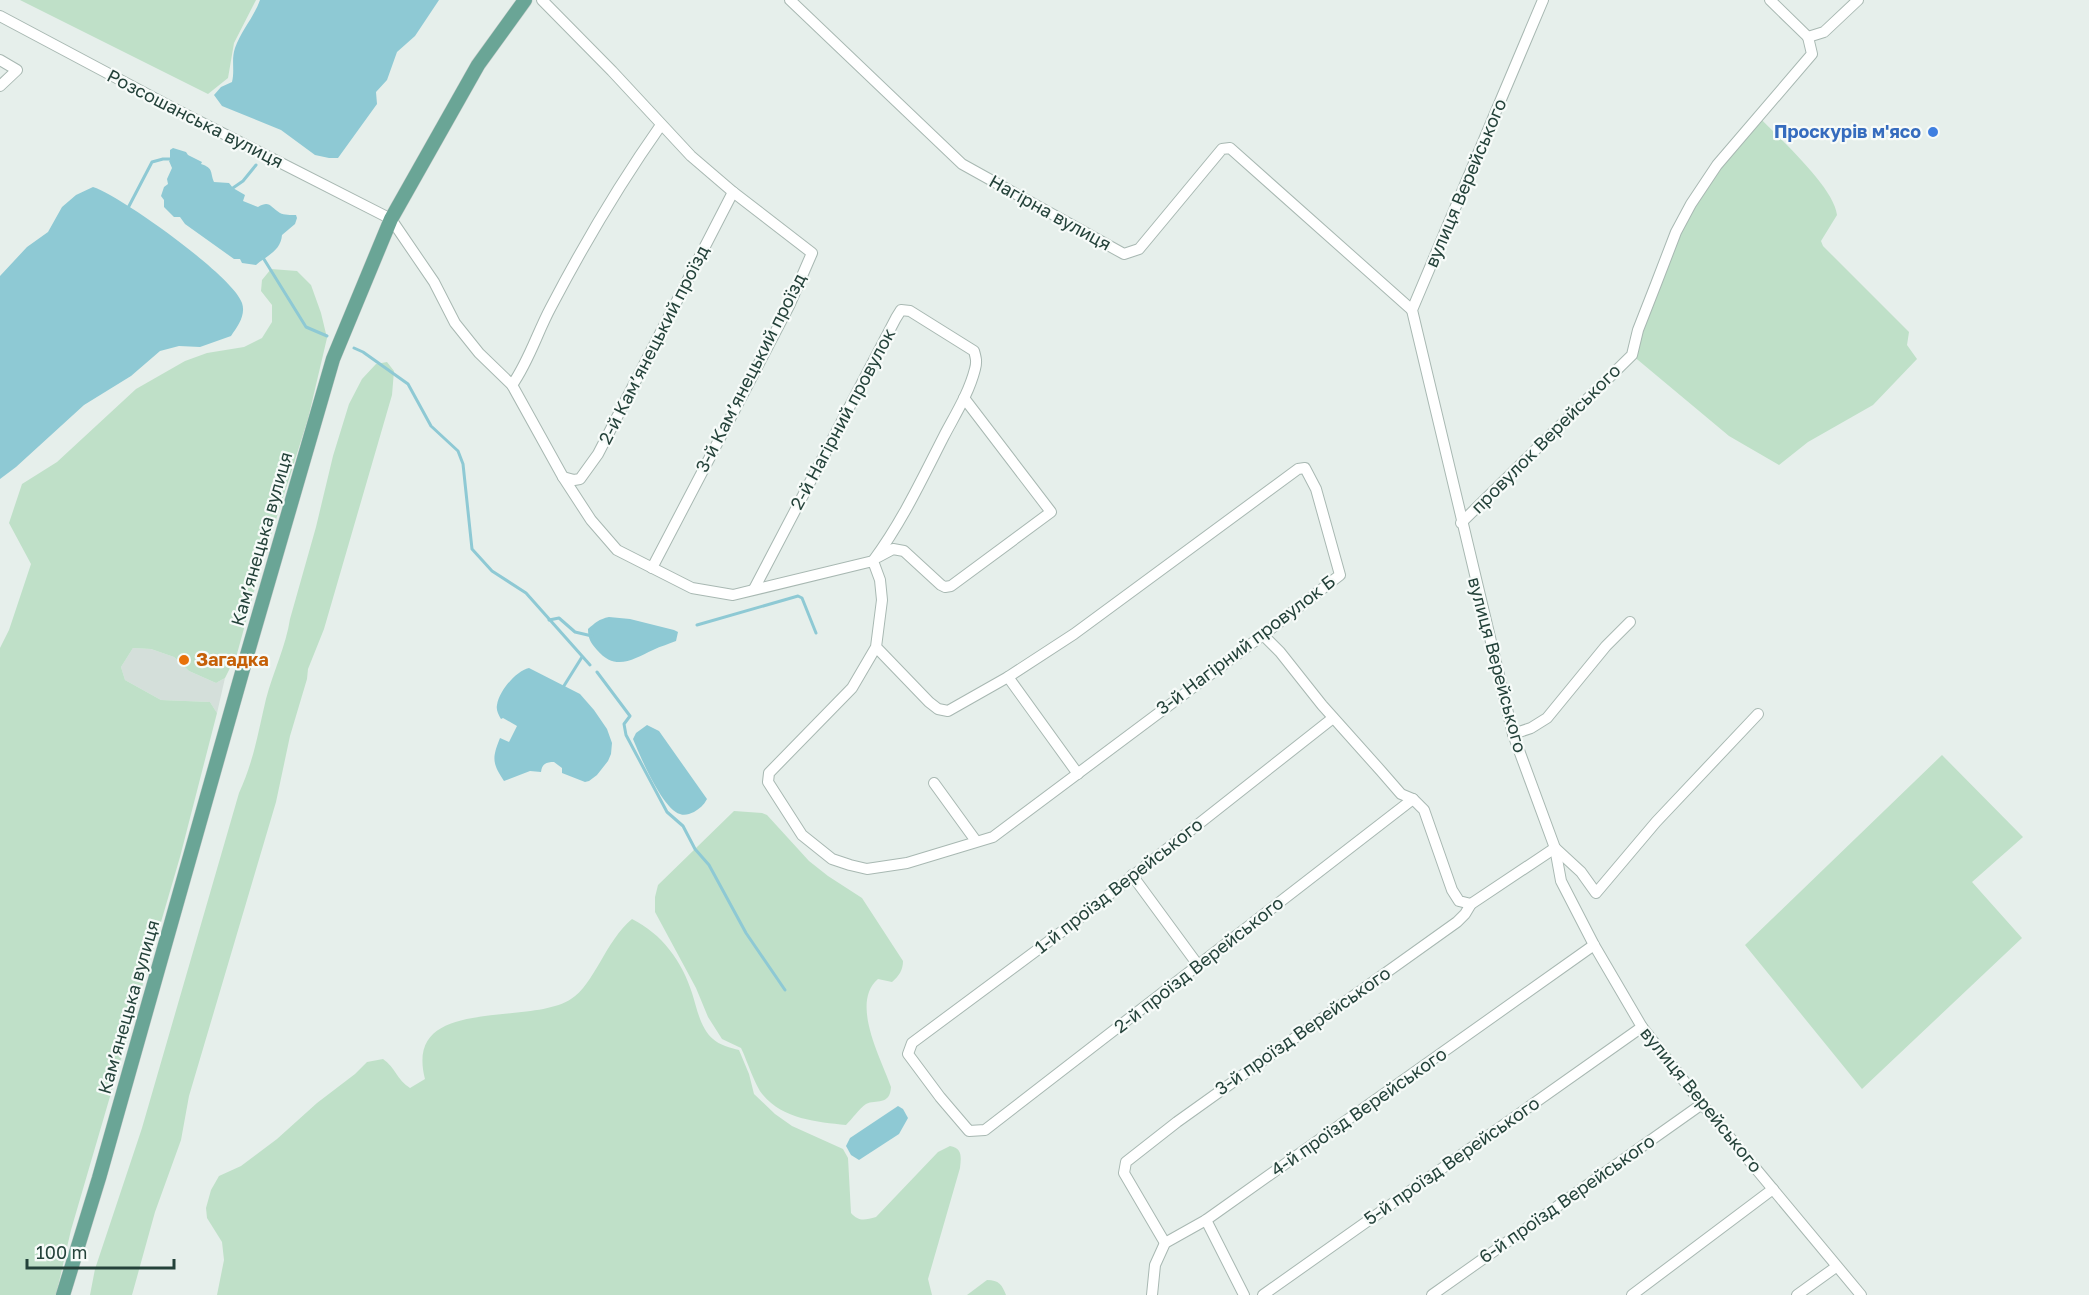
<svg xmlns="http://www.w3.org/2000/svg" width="2089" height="1295" font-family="'Golos Text',sans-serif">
<rect width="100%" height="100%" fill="#e6efeb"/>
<path fill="#d4dfda" d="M133 648 151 649 174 657 189 671 216 683 225 678 217 713 210 702 161 700 125 680 121 667Z"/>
<g fill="#bfe0c8">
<path d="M20 0H256L234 43 228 78 208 94Z"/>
<path d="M1758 116C1779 138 1834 187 1837 215L1821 241 1823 246 1909 332 1907 345 1917 359 1873 405 1808 442 1779 465 1729 436 1632 355 1691 204Z"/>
<path d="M271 269 297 271 311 285 321 313 327 338 308 419 259 573 237 654 225 678 216 683 189 671 174 657 151 649 133 648 121 667 125 680 161 700 210 702 217 713 180 857 71 1230 56 1295H0V648L9 630 31 564 9 523 22 484 57 462 136 389 185 361 207 353 244 347 262 338 272 322V305L261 291 262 280Z"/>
<path d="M387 362 394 371 392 395 324 629 308 669 307 679 290 736 276 802 189 1096 181 1140 155 1212 132 1295H90L95 1269 142 1128 239 793C254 760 258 733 266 699 273 672 286 646 290 619L316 527 333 456 349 404 362 379 376 364Z"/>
<path d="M1942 755 2023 837 1972 882 2022 938 1862 1089 1745 945Z"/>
<path d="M734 811 762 813 767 815 809 861 828 876 862 898 903 961C903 970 899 976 892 982L878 979C850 1003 881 1058 891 1087 890 1106 876 1099 866 1104 859 1109 852 1119 846 1125 817 1122 783 1119 763 1095 755 1086 747 1060 741 1048L722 1039 708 1017 696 988 655 912V897L658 885Z"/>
<path d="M632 919C662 934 682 961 692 993 697 1008 700 1028 713 1039 719 1045 731 1048 739 1050L749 1074 754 1094 775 1114 792 1126 843 1149 848 1158 851 1213C859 1222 865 1220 876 1217L938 1152 950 1146C963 1148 961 1158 960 1168L928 1279 932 1295H217L224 1260 222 1242 207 1218 206 1208 211 1190 219 1176 241 1166 277 1139 317 1103 355 1074 367 1062 383 1059C395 1067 397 1080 410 1088L425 1079C403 994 529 1027 571 999 594 985 606 940 632 919Z"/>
<path d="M987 1280C999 1280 1002 1285 1006 1295H967Z"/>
</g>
<g fill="#8ec9d4">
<path d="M260 0H439L415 36 397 52 387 80 376 92 377 104 338 158H329L315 155 281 130 222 106 214 95 221 87 232 82C235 70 231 60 235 48 241 31 254 17 260 0Z"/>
<path d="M173 148 186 152 188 155 202 162 201 164C214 168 210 173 214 182L229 183 233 188 245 195 243 201 258 207C270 200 270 207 280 213 284 215 291 215 296 215L297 218 295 224 282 235C281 251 266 256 256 265L242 263 240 259H234L185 224 180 217H174L164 207V200L161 196 164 187 168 184 167 179 172 168 169 161 170 160V150Z"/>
<path d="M93 187C121 196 233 276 242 303 246 315 238 326 231 336L200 347 179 346 160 351 131 376 84 405 16 467 0 479V276L27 247 48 232 62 207 76 195Z"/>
<path d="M609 617 630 619 674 630 678 632 676 641C669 644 661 646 653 650 633 659 616 672 597 650 591 643 588 639 588 629 595 623 599 619 609 617Z"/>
<path d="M529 668 580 694 594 710 607 729 612 743 611 754 608 761 597 775 589 781 585 782 562 773V768L554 762C546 762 542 764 541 772L530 771 504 781C492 763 492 758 500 738L509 742 517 726 503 718 501 719C498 714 496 710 497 705 499 691 516 671 529 668Z"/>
<path d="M647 725 659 731 707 799C704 805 699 809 694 812 689 814 685 816 680 814 663 810 640 756 633 739L636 733Z"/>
<path d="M898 1106 903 1109 908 1118 899 1134 859 1160 851 1155 846 1146 850 1138Z"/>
</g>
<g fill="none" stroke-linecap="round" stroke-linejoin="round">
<g stroke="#8ec9d4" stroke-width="3">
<path d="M230 190 243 181 256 165"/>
<path d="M128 208 152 162 163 159H173"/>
<path d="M262 256 306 327 327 336"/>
<path d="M354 348 363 352 408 384 431 426 458 451 463 464 472 549 492 571 526 593 590 665"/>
<path d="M549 620 559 618 575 632 592 636"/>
<path d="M697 625 798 596 802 598 816 633"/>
<path d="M597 672 630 716 624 724 626 735 667 812 683 826 695 849 709 865 746 933 785 990"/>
<path d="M562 689 582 657"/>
</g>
<g stroke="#a8b8b2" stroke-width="12">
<g id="minor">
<path d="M542 0 612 71 691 156 733 192 812 253 789 306 652 568"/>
<path d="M790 0 962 164 1124 254 1139 249 1222 149 1230 148 1412 310"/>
<path d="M1543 0 1412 310 1513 734 1555 848 1561 881 1594 945 1642 1027 1702 1104 1861 1295"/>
<path d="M1770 0 1808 37"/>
<path d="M0 16 173 108 391 219 434 282 455 323 479 353 512 385 563 477 591 520 617 550 692 588 733 595 873 561 880 580 882 600 876 647 852 688 769 773 768 782 802 835 832 859 850 865 867 869 907 863 993 837 1255 641 1340 575 1316 489 1305 468 1298 469 1074 634 1008 677 948 711 938 709 929 702 876 647"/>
<path d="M0 60 17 70 0 86"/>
<path d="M512 385C529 361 537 333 551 307 584 244 620 183 661 125"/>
<path d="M563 477 574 480 580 479 598 454 733 192"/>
<path d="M1461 523 1632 355 1638 330 1656 284 1676 232 1691 204 1717 165 1812 54 1808 37 1824 32 1858 0"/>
<path d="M878 557 893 549 904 551 941 585 945 587 951 586 1051 512 964 398"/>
<path d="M754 589 896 318 901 310 910 311 974 351C976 358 977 362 975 369 969 393 955 415 944 436 922 479 902 522 873 561"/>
<path d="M1263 635 1280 652 1322 705 1381 771 1401 794 1413 799 1424 810 1452 890 1459 901 1471 904"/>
<path d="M1008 677 1078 774"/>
<path d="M1333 718 1068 927 912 1043 908 1054 940 1097 969 1131 985 1130 1413 799"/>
<path d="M1513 734 1531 728 1547 718 1606 646 1630 622"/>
<path d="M934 783 976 841"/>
<path d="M1132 875 1198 965"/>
<path d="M1206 1220 1244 1295"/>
<path d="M1165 1243 1124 1173 1126 1162 1177 1122 1457 922 1465 914 1471 904 1555 848 1581 872 1596 893 1656 822 1758 714"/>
<path d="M1152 1295 1155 1265 1165 1243 1206 1220 1594 945"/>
<path d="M1263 1295 1642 1027"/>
<path d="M1432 1295 1702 1104"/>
<path d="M1632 1295 1773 1189"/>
<path d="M1797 1295 1836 1267"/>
</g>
</g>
<g stroke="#c2cac8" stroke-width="15">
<path id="major" d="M63 1295 99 1178 245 662 333 359 391 219 478 65 525 0"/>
</g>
<use href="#minor" stroke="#fff" stroke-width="10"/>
<use href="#major" stroke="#6aa596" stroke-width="14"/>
</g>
<circle fill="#3f7fe0" stroke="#f7fbf9" stroke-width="2" cx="1933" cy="132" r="6"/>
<circle fill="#e8710a" stroke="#f7fbf9" stroke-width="2" cx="184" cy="660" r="6"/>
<g text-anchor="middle" stroke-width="4.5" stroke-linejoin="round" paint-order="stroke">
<g font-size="18" fill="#24423a" stroke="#f7fbf9">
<text transform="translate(195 119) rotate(27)" y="6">Розсошанська вулиця</text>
<text transform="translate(1466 183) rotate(-67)" y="6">вулиця Верейського</text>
<text transform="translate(1050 213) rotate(29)" y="6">Нагірна вулиця</text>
<text transform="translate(654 345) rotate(-63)" y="6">2-й Камʼянецький проїзд</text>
<text transform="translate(751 373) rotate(-63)" y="6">3-й Камʼянецький проїзд</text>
<text transform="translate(843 419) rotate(-62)" y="6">2-й Нагірний провулок</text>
<text transform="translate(1546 439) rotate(-45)" y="6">провулок Верейського</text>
<text transform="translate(262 539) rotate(-74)" y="6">Камʼянецька вулиця</text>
<text transform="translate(1246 645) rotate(-37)" y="6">3-й Нагірний провулок Б</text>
<text transform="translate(1497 665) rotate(75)" y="6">вулиця Верейського</text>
<text transform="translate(1119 886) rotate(-38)" y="6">1-й проїзд Верейського</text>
<text transform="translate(1199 965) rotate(-38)" y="6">2-й проїзд Верейського</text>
<text transform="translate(129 1007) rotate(-74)" y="6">Камʼянецька вулиця</text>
<text transform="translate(1303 1031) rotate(-35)" y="6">3-й проїзд Верейського</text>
<text transform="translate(1701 1100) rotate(51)" y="6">вулиця Верейського</text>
<text transform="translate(1359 1112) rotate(-35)" y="6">4-й проїзд Верейського</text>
<text transform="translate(1452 1161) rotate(-35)" y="6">5-й проїзд Верейського</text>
<text transform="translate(1567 1199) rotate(-35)" y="6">6-й проїзд Верейського</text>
</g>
<g font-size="18" font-weight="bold" fill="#366cbe" stroke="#f7fbf9" text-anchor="end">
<text x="1921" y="138">Проскурів м'ясо</text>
</g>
<g font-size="18" font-weight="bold" fill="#c56008" stroke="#f7fbf9" text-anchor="start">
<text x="196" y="666">Загадка</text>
</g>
</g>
<path d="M27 1259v9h147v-9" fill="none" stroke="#24423a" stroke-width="3"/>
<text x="36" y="1259" font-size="18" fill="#24423a" stroke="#f7fbf9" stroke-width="4.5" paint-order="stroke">100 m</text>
</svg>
